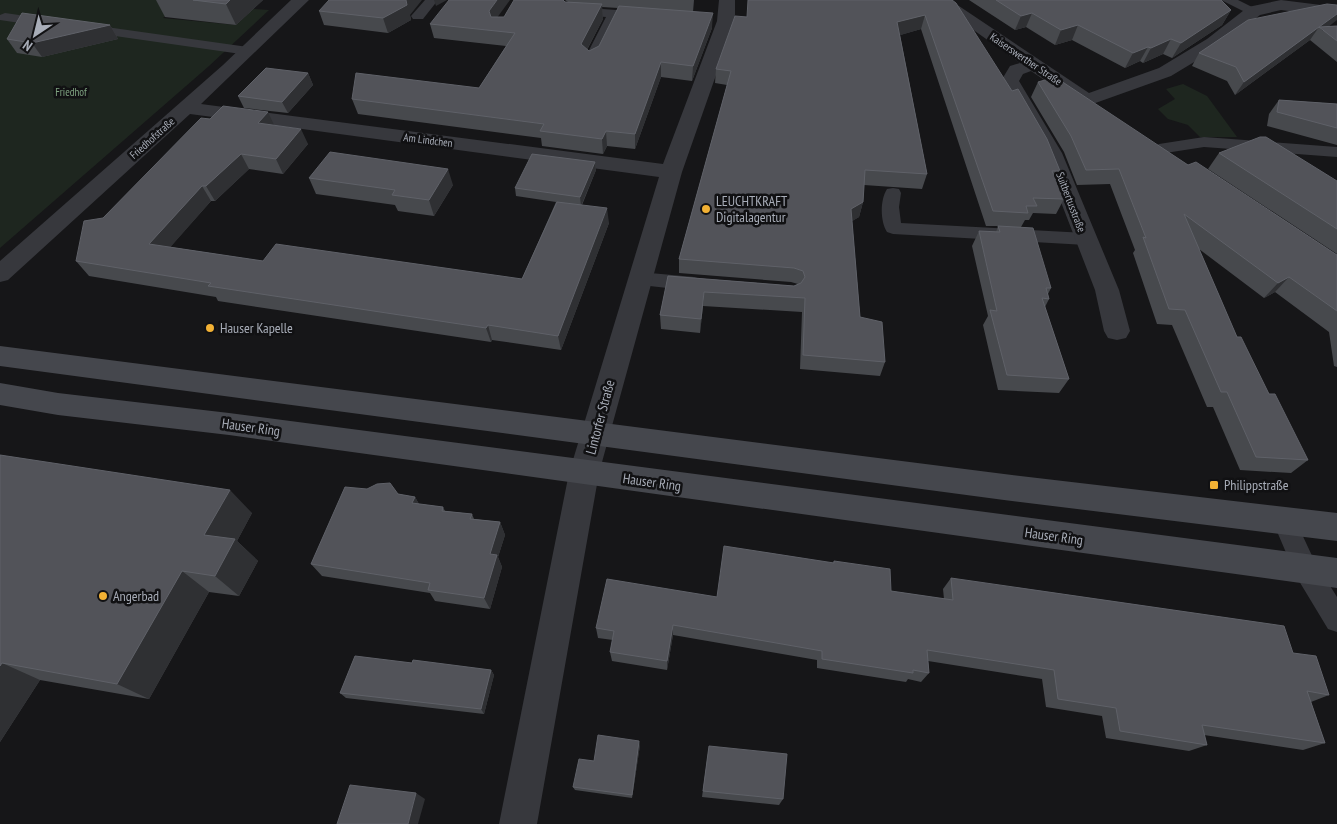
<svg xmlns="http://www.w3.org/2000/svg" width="1337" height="824" font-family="'PT Sans Narrow',sans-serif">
<rect width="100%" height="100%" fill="#161618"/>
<g fill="#1e261f">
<path d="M0 0H240L182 3 163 18 236 25 253 9 269 10 209 66 0 248Z"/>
<path d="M1183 84 1207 96 1237 137H1200L1188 125 1168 119 1158 109 1175 99 1166 89Z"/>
</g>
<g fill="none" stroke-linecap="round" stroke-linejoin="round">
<g fill="#37383d" fill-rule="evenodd">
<path d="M425 0H438L423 19H413L411 16Z"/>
<path d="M546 0H561L575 7 644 12 651 16 644 20 619 18 598 60 591 64 584 60 606 17 567 14Z"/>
<path d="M1221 0H1238L1260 11 1254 15 1249 14Z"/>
<path d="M5 13 47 19 54 23 47 27 0 20V15Z"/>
<path d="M85 24 248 47 255 51 248 55 80 31 78 28Z"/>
<path d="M1204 137 1337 147V157L1204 147 1159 154 1151 149 1159 144Z"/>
<path d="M893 188 899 189 901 193 899 207 901 223 1086 233 1092 235 1095 239 1092 243 1086 245 893 234 887 232C880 221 880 200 887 189Z"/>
<path d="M639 272 694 277 701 279 703 284 701 289 694 291 632 284 630 279 632 274Z"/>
<path d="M1285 511 1293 515 1314 560 1337 597V632L1328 629 1296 576 1273 522 1277 515Z"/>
</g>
<g fill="#37383d" fill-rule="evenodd">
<path d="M291 0H309L201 104 663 164 717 21 719 0H735V21L682 172 599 473 537 824H499L569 473 659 177 190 114 8 280 0 282V261L223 65Z"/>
<path d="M931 0H950L1089 93 1159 68 1207 39 1248 7 1281 0 1337 7V17L1281 10 1260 15 1219 47 1171 76 1087 106 1078 103 1031 71 1023 74 1019 81 1062 153 1119 290 1130 331 1126 338 1117 340 1108 338 1104 331 1095 290 1042 153 1001 81 1010 66 1020 63Z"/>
</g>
<g fill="#45474d" fill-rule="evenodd">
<path d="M0 346 1004 474 1337 513V541L1004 500 0 366Z"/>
<path d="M0 383 58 393 229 413 1337 558V588L229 435 58 415 0 405Z"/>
</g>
</g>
<g fill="#47494d" fill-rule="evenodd">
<path d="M156 0H263L236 25 165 17Z"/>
<path d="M565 0H694L693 12 712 28 692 81 661 77 635 149 607 146 603 154 542 146 541 138 358 114 352 99 479 88 506 46 434 38 430 24 504 17 565 2H568ZM602 7 618 8 599 46 589 51 587 50 603 19Z"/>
<path d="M952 0 1060 171 1056 180 1064 199 1056 214 1033 213 1029 220H1025L1021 227 1051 288 1048 294 1049 299 1045 307 1069 379 1059 393 998 390 983 325 988 316 972 246 979 231 996 232 998 226H986L921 29 900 35 927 174 922 189 864 185 863 202 859 217 852 221 860 317 885 362 880 376 800 369 802 312 703 306 700 333 661 329 660 315 668 276 794 286 798 284 791 282 679 273V259L727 85 715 83 716 69 747 17Z"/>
<path d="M969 0H1221L1231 10 1222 25 1172 58 1163 54 1143 63 1140 61 1125 68 1072 40 1055 45 1026 27 1015 30Z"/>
<path d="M319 11 410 15 411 20 388 33 324 25Z"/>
<path d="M1248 20 1329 26H1337V62L1310 40 1235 95 1227 81 1192 66 1199 53Z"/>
<path d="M110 25 118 39 42 57 17 53 7 39Z"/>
<path d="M308 73 313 85 288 113 244 108 238 96Z"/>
<path d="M1038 82 1188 165 1337 255V367L1334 366 1329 332 1275 292 1264 298 1199 249 1237 337 1269 394 1308 460 1291 473 1240 470 1213 407H1207L1172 325 1157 324 1133 253 1135 250 1110 184 1077 185 1064 152 1031 97Z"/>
<path d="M1279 100 1337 104V145L1267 126 1269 114Z"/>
<path d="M274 126 308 144 283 174 249 169 215 201H211L170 247 263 261 522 279 556 202 516 196 515 188 595 162 596 170 582 205 609 223 561 350 492 340 491 342 218 301 216 297 89 276 76 261Z"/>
<path d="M1219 153 1337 181V254L1208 169Z"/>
<path d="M309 178 453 185 434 216 398 211 395 205 316 194Z"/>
<path d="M0 455 252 513 237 541 258 561 239 596 209 592 149 699 40 680 0 742Z"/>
<path d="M398 494 415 497 419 504 443 507 445 511 472 514 474 519 500 522 505 535 498 557 502 567 490 609 435 601 430 593 322 576 311 564Z"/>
<path d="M834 561 891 591 944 599 943 589 951 578 1293 653 1329 695 1311 702 1325 743 1303 750 1204 735 1207 745 1189 751 1106 738 1102 716 1046 707 1042 679 928 661 929 673 921 682 908 679 906 682 817 668V660L673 635 667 670 612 661 610 652 613 640 598 638 596 628 717 597 833 563Z"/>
<path d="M412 663 491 670 494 675 484 714 346 698 340 693Z"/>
<path d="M640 745 632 798 575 790 573 787 594 761Z"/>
<path d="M709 746 783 799 779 805 702 797Z"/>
</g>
<g fill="#2f3033">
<path d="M230 0H263L236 25 226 4Z"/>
<path d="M406 0H422L410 15 411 20 388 33 383 18Z"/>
<path d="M434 0H447L436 6Z"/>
<path d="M497 0H510L491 26 489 11Z"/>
<path d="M602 4 603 19 582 59 581 44Z"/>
<path d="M1231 10 1222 25 1172 58 1181 43Z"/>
<path d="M713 13 712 28 692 81 693 66Z"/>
<path d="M1032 13 1026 27 1015 30 1021 16Z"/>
<path d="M1337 14V20L1323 31 1319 27Z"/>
<path d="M925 15 921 29 894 37 897 22Z"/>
<path d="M110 25 118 39 42 57 32 43Z"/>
<path d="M1078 25 1072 40 1055 45 1061 30Z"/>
<path d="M1319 27 1310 40 1235 95 1244 82Z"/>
<path d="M1171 39 1163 54 1143 63 1151 48Z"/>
<path d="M1148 47 1140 61 1125 68 1133 53Z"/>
<path d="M661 62V77L635 149V134Z"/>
<path d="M308 73 313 85 288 113 282 102Z"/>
<path d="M268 112 275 127 258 123Z"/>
<path d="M301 129 308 144 283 174 276 159Z"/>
<path d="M606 131 607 146 603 154 602 139Z"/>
<path d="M241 154 249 169 215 201 206 186Z"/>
<path d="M595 162 596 170 581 206 580 197Z"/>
<path d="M448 169 453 185 434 216 429 200Z"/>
<path d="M202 186 211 201 160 259 149 244Z"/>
<path d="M863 202 859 217 847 224 851 209Z"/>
<path d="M607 208 609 223 561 350 558 336Z"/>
<path d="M1289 277 1275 292 1264 298 1278 283Z"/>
<path d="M704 292 703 306 700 333 701 319Z"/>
<path d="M488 325 492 340 491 342 486 328Z"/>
<path d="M230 490 252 513 237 541 258 561 239 596 215 576 204 535Z"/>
<path d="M415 497 422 510 412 503Z"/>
<path d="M500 522 505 535 498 557 502 567 490 609 484 598 490 554Z"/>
<path d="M182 571 209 592 149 699 117 684Z"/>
<path d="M673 625V635L667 670V661Z"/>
<path d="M2 663 40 680 0 742V666Z"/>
<path d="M491 670 494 675 484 714 481 709Z"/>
<path d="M639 741 640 745 632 798V795Z"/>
<path d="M416 793 425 799 418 824H408Z"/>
</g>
<g fill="#525359" stroke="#5f6168">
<path d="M193 0H230L226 4Z"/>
<path d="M329 0H406L407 5 383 18 319 11Z"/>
<path d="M449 0H497L489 11 491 17H504L514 0H563L565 2 602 4 581 44 589 51 599 46 619 6 713 13 693 66 661 62 635 134 606 131 602 139 540 131 544 124 352 99 356 73 479 88 515 33 430 24Z"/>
<path d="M748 0H952L956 3 1012 91 1018 89 1047 139 1060 171H1052L1064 199 1033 198 1037 206H1026L1028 213 993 211 925 15 897 22 927 174 865 170 863 202 851 209 860 317 882 322 885 362 803 355 805 298 704 292 701 319 660 315 668 276 794 286 801 283 805 277 803 271 794 268 679 259 731 71 716 69 735 16 747 17Z"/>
<path d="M996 0H1221L1231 10 1181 43 1171 39 1151 48 1148 47 1133 53 1078 25 1061 30 1032 13 1021 16Z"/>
<path d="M1327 4 1337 5V14L1319 27 1337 26V41L1319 27 1244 82 1236 67 1199 53 1248 20Z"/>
<path d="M22 13 110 25 32 43 7 39Z"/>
<path d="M266 68 308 73 282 102 238 96Z"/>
<path d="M1055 77 1188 165 1196 162 1337 255V311L1289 277 1278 283 1184 214 1237 337H1241L1269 394H1275L1308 460 1256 457 1227 392H1221L1185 310 1169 309 1143 237 1146 238 1119 169 1086 170 1071 136 1038 82Z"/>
<path d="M1279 100 1337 104V128L1277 112Z"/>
<path d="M223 106 268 112 258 123 301 129 276 159 241 154 206 186H202L149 244 263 261 276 244 522 279 557 202 607 208 558 336 488 325 486 328 208 286 211 283 76 261 84 221 103 218 201 118 210 119Z"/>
<path d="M1260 137H1266L1337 181V229L1219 153Z"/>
<path d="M330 152 448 169 429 200 392 195 395 190 309 178Z"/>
<path d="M532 154 595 162 580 197 515 188Z"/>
<path d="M998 226 1033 228 1051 288H1046L1049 299 1042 298 1069 379 1007 375 990 310 997 311 979 231 1000 232Z"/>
<path d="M0 455 230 490 204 535 235 539 215 576 182 571 117 684 2 663 0 666Z"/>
<path d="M390 483 398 494 415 497 412 503 443 507 442 511 472 514 470 519 500 522 490 554 497 555 484 598 428 590 430 583 311 564 345 487 367 489 377 484Z"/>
<path d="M724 546 834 563V561L890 569 891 591 953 600 951 578 1284 626 1293 653 1316 656 1329 695 1307 691 1325 743 1202 725 1207 745 1120 731 1116 708 1058 699 1054 670 927 650 929 673 913 670V673L822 659V651L673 625 667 661 610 652 614 631 596 628 607 579 717 597Z"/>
<path d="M355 656 412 663 413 660 491 670 481 709 340 693Z"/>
<path d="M598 735 639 741 632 795 573 787 579 759 594 761Z"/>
<path d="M709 746 787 754 783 799 703 791Z"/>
<path d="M350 785 416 793 408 824H337Z"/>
</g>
<g fill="#f2b134" stroke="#111113" stroke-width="2">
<circle cx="706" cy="209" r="5"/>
<circle cx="210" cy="328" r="5"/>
<rect x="1209" y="480" width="10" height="10" rx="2.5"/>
<circle cx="103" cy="596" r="5"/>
</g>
<g text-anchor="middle" stroke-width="5" stroke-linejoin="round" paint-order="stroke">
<g font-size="11" fill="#a8adb8" stroke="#111113">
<text transform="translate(1026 59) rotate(34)" y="4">Kaiserswerther Straße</text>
<text transform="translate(152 138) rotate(-42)" y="4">Friedhofstraße</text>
<text transform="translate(428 140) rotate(7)" y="4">Am Lindchen</text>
<text transform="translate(1071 202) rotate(69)" y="4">Suitbertusstraße</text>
</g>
<g font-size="11" fill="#7fa381" stroke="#111113">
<text x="71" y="96">Friedhof</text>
</g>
<g font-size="14" fill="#a8adb8" stroke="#111113" text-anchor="start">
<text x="716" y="206">LEUCHTKRAFT<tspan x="716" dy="16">Digitalagentur</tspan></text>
<text x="220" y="333">Hauser Kapelle</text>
<text x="1224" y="490">Philippstraße</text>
<text x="113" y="601">Angerbad</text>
</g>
<g font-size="14" fill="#a8adb8" stroke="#111113">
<text transform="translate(600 417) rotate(-75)" y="5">Lintorfer Straße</text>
<text transform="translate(251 427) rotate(8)" y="5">Hauser Ring</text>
<text transform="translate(652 482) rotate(8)" y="5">Hauser Ring</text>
<text transform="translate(1054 536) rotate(8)" y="5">Hauser Ring</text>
</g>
</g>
<g transform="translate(35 35) rotate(215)" stroke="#111113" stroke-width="4" paint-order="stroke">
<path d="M0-4L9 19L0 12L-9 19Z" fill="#a8adb8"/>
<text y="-8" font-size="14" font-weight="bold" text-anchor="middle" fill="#a8adb8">N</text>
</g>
</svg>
